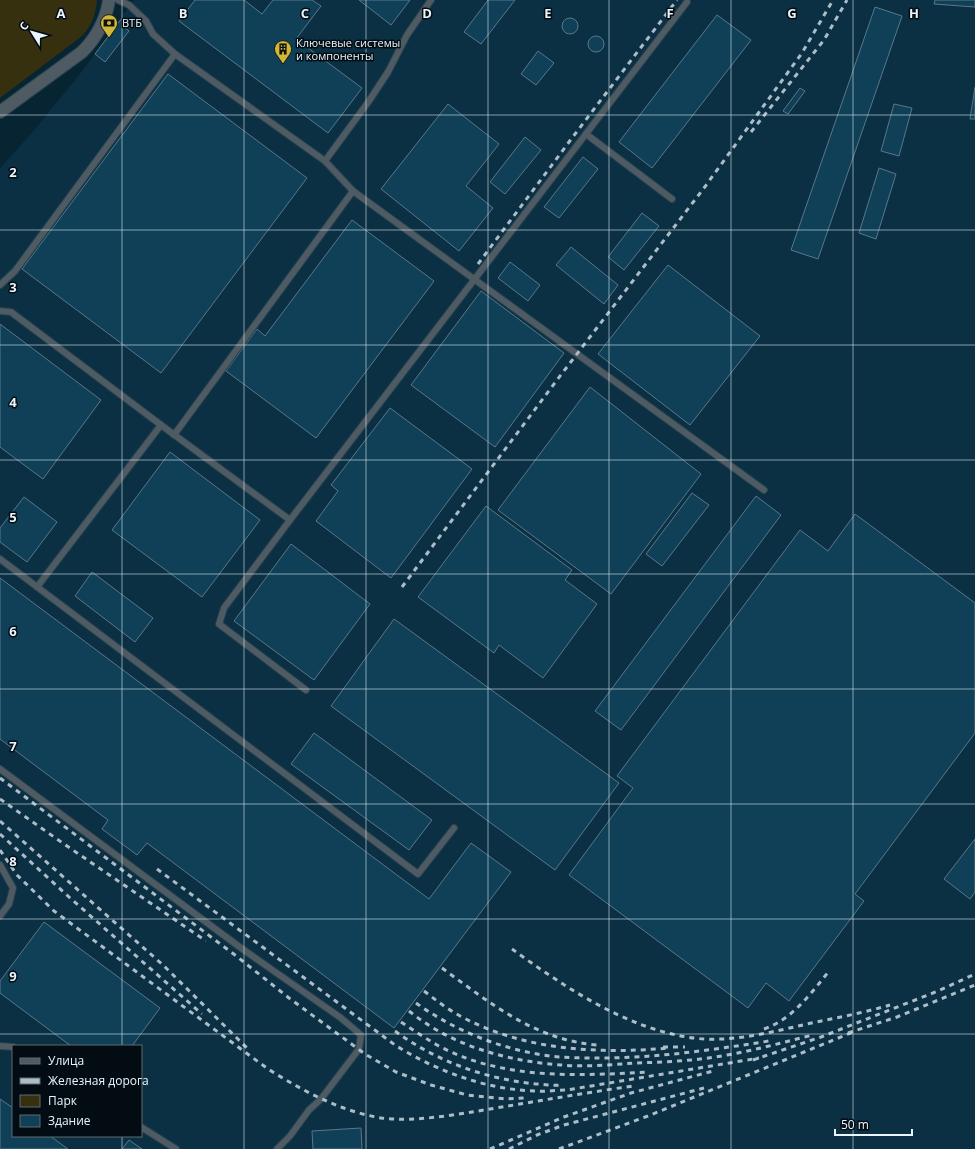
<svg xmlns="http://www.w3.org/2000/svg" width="975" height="1149" font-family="'Open Sans',sans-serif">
<rect width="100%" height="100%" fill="#072433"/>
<path fill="#0b3043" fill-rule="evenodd" d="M134 0H975V1149H0V168L31 134 80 74ZM13 1046H141V1136H13Z"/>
<path fill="#36300f" d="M0 0H97C96 14 92 25 82 36L0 98Z"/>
<g fill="#0f4058" stroke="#5a7789">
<path d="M195 0H244L262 14 273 0H312L321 6 296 39 362 88 328 133 179 21Z"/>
<path d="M359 0H410L391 25Z"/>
<path d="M488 0H515L481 44 464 32Z"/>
<path d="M935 0H975V7L934 4Z"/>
<path d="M875 7 902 16 818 259 791 250Z"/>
<path d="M717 15 751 40 652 168 619 142Z"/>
<path d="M122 18 129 23 125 28 129 31 105 62 95 54Z"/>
<circle cx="570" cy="26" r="8"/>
<circle cx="596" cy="44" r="8"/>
<path d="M538 51 554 63 536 85 521 74Z"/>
<path d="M168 74 307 178 161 373 22 269Z"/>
<path d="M975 87V119H970Z"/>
<path d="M800 88 805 91 788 114 783 111Z"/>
<path d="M448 104 499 144 466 186 493 208 459 251 381 189Z"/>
<path d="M894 104 912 108 899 156 881 151Z"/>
<path d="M525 137 541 150 505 194 490 182Z"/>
<path d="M583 157 598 169 559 218 544 207Z"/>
<path d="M879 168 896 174 876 239 859 233Z"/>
<path d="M642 213 659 226 624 270 608 257Z"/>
<path d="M352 220 434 281 316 438 226 371 257 329 265 336Z"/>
<path d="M571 247 618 285 604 304 556 265Z"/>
<path d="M510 262 540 285 528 301 498 278Z"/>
<path d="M668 265 760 336 690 425 598 354Z"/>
<path d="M481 291 564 353 495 447 411 385Z"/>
<path d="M0 324 101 400 43 479 0 447Z"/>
<path d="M590 387 701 474 611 594 498 510Z"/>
<path d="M390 408 472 469 391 578 316 521 338 491 331 485Z"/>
<path d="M170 452 260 520 202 597 112 530Z"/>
<path d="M692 493 709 505 662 566 646 554Z"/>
<path d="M756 496 781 515 621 730 595 711Z"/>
<path d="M24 497 57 522 27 562 0 542V528Z"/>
<path d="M486 506 572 570 565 580 597 604 543 678 499 645 494 653 418 597Z"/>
<path d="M855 514 975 603V733L855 894 864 901 789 1001 766 983 748 1008 569 875 633 788 617 776 800 530 828 551Z"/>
<path d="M291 544 370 604 314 680 234 621Z"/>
<path d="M92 572 153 618 135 642 75 596Z"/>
<path d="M0 578 429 899 471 843 511 872 394 1028 147 843 137 855 102 829 108 820 0 739Z"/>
<path d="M394 619 619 783 555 870 331 706Z"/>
<path d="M314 733 432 820 409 850 291 764Z"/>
<path d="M975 839V892L970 899 944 879Z"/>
<path d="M44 922 160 1008 132 1046H71L0 993V981Z"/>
<path d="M0 1099 13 1108V1136H50L68 1149H0Z"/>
<path d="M361 1128 362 1149H313L312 1131Z"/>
<path d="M129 1140 142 1149H122Z"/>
</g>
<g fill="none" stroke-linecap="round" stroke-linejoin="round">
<g stroke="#27414f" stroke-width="8">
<g id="lane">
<path d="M175 54 325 161 353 191 764 490"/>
<path d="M586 134 672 199"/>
<path d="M325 161 369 101 388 72 407 35 431 0"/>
<path d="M0 285 15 271 175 54 153 34 146 21 129 5 118 0"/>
<path d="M0 311 11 312 161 425 290 520"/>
<path d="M174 435 353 191"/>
<path d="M0 559 418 874 454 828"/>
<path d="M37 587 161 425"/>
<path d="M306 690 219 624 224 608 290 520 687 2"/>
<path d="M0 769 241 948 341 1018 361 1035 359 1049 321 1099 309 1110 290 1136 277 1149"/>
<path d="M0 865 13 888 9 904 0 916"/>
<path d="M0 1046 13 1047"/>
<path d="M141 1127 176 1149"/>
</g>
</g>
<g stroke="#27414f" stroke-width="14">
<path id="street" d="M0 112 82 52C97 37 106 20 109 0"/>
</g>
<use href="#lane" stroke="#4f5b63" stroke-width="6"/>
<use href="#street" stroke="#4f5b63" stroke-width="12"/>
<g stroke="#acbdc7" stroke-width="3" stroke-dasharray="5 5" stroke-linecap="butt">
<path d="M751 132 824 40 847 0"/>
<path d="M478 264 572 138 677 0"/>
<path d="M402 587 557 380 704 188 802 53 833 0"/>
<path d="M0 778 235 955 289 998 365 1054 396 1072 431 1085 467 1095 505 1099 524 1098"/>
<path d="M0 799 64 844 206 941"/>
<path d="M0 821 163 965 247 1048"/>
<path d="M0 834 69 897 202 1014"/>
<path d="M0 850 17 875 54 911 268 1069C303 1091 340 1111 381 1118 419 1123 470 1112 508 1106 550 1099 591 1092 633 1086"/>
<path d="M157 869 395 1045C436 1071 487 1090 536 1091 546 1092 557 1090 567 1090L759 1058"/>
<path d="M512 949C563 986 624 1027 687 1037 726 1044 768 1033 807 1024 835 1018 863 1013 890 1005"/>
<path d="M442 968C490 1003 535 1040 597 1045"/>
<path d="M424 991C437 1001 450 1011 464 1018 527 1051 600 1054 669 1048"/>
<path d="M416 1003C458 1033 508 1052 559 1057 572 1058 586 1058 599 1058 656 1058 712 1050 769 1041"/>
<path d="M409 1011C452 1046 507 1061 561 1065 584 1067 610 1065 634 1063 665 1062 696 1061 727 1055 756 1050 784 1042 813 1035"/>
<path d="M401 1022C413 1030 425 1038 437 1045 501 1080 577 1076 647 1072"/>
<path d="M764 1029C793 1019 811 993 830 970"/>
<path d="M395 1031C436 1061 485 1079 536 1084 544 1084 552 1086 560 1085"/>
<path d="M848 1033 897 1017 975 985"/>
<path d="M663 1047H685"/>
<path d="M753 1060 821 1037 938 991 975 974"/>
<path d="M490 1149 564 1117 631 1093 713 1071"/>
<path d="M509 1149 537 1135 564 1125 704 1088"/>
<path d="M559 1149 648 1116 853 1032"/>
</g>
</g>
<path fill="none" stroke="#e9f6fe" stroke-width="1" stroke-opacity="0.55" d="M122 0V1046M244 0V1149M366 0V1149M488 0V1149M609 0V1149M731 0V1149M853 0V1149M0 115H975M0 230H975M0 345H975M0 460H975M0 574H975M0 689H975M0 804H975M0 919H975M0 1034H975M122 1136V1149"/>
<defs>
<g id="bank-pin" transform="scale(0.9)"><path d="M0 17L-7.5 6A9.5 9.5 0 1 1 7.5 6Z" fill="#cfb837" stroke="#030c12"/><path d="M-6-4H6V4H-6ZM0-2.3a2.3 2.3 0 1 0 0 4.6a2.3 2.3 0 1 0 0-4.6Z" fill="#111"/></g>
<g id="building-pin" transform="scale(0.9)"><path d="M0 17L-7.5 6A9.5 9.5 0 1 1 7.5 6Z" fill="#cfb837" stroke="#030c12"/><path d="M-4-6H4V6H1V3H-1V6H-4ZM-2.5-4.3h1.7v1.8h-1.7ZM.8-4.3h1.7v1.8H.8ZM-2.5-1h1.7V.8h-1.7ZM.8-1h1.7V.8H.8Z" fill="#111"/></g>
</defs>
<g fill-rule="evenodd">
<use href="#bank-pin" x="109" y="23"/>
<use href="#building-pin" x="283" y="49"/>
</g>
<g text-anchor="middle" stroke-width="3" stroke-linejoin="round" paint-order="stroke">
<g font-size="11" fill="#e9f6fe" stroke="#030c12" text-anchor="start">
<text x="122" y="27">ВТБ</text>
<text x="296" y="47">Ключевые системы<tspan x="296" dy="13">и компоненты</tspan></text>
</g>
</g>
<g font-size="13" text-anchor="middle" font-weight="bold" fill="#e9f6fe" stroke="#030c12" stroke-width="3" stroke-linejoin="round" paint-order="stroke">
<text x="61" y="18">A</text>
<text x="183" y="18">B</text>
<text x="305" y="18">C</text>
<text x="427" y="18">D</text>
<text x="548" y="18">E</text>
<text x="670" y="18">F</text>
<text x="792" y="18">G</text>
<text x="914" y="18">H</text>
<text x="13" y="177">2</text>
<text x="13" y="292">3</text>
<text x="13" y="407">4</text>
<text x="13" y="522">5</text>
<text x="13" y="636">6</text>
<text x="13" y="751">7</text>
<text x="13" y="866">8</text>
<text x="13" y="981">9</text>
</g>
<rect x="12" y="1045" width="130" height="92" fill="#030c12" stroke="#5f6a70"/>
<rect x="20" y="1058" width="20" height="6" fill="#4f5b63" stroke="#5f6a70"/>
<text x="48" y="1065" font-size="12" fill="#e9f6fe">Улица</text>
<rect x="20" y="1078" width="20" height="6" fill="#acbdc7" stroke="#5f6a70"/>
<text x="48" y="1085" font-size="12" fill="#e9f6fe">Железная дорога</text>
<rect x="20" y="1095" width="20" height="12" fill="#36300f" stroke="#5f6a70"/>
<text x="48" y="1105" font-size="12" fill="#e9f6fe">Парк</text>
<rect x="20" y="1115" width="20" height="12" fill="#0f4058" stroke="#5f6a70"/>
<text x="48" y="1125" font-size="12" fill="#e9f6fe">Здание</text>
<g transform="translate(32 32) rotate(307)" stroke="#030c12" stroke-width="3" paint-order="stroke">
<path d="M0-3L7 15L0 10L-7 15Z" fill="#e9f6fe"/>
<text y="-6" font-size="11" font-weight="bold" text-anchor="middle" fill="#e9f6fe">С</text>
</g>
<path d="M835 1129v6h77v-6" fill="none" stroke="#e9f6fe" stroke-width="2"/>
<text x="841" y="1129" font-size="12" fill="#e9f6fe" stroke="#030c12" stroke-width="3" paint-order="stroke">50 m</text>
</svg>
